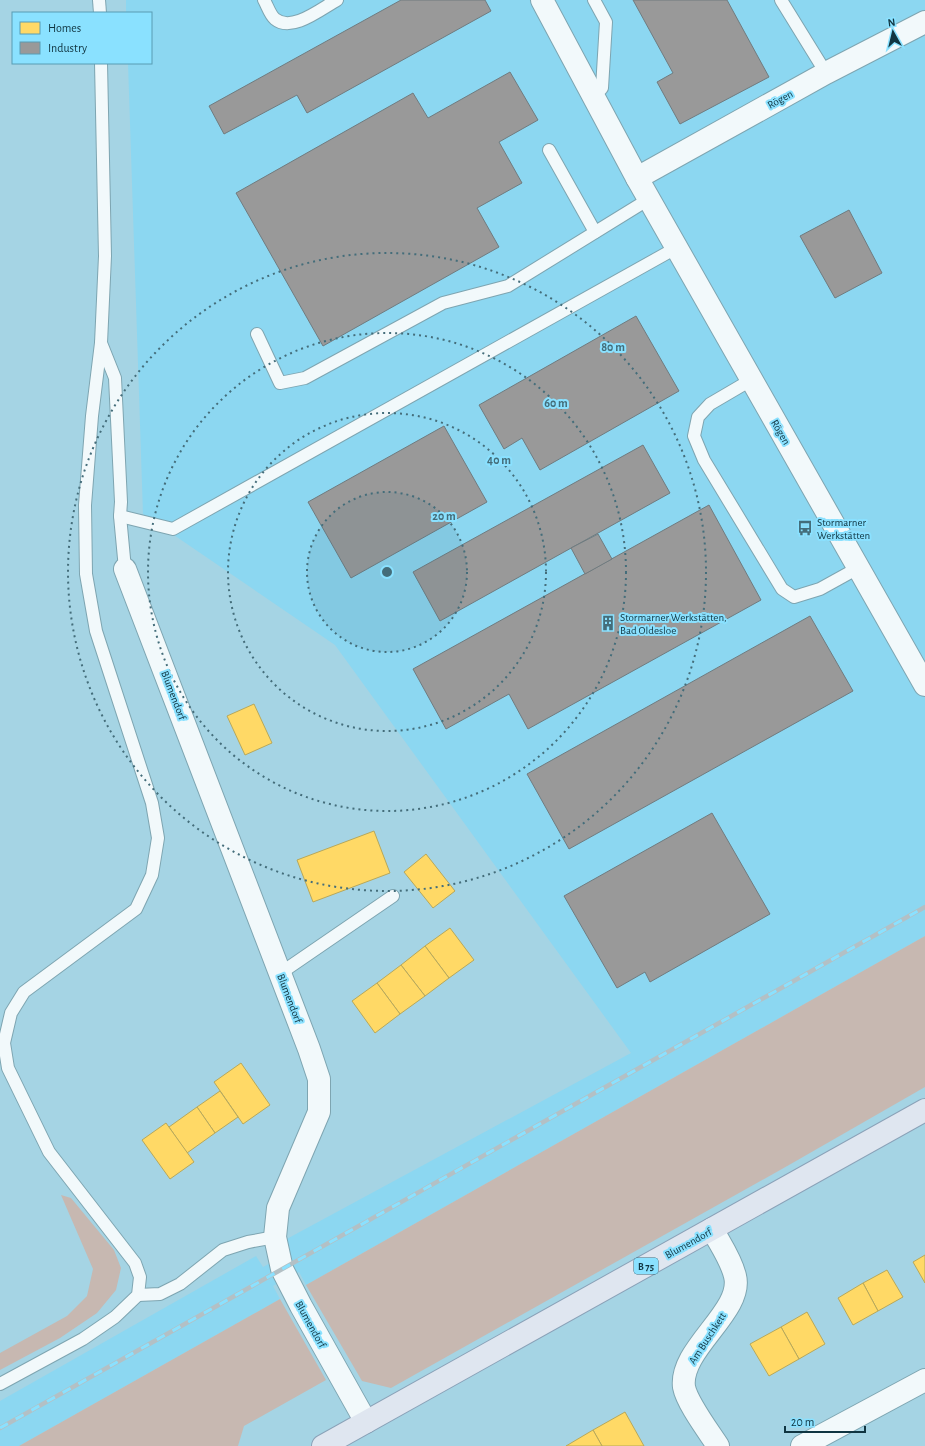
<svg xmlns="http://www.w3.org/2000/svg" width="925" height="1446" font-family="'Alegreya Sans',sans-serif">
<rect width="100%" height="100%" fill="#a5d4e4"/>
<path fill="#8cd7f1" d="M126 0H925V936L306 1285 299 1272 273 1286 280 1299 19 1446H0V1401L256 1256 263 1267 289 1253 283 1241 631 1053 335 645 143 514 128 63H151V13H126Z"/>
<g fill="#c7b8b1">
<path d="M925 936V1087L789 1165 391 1388 362 1381 306 1285Z"/>
<path d="M61 1195 71 1198 114 1250 121 1268 116 1290 97 1313 60 1338 0 1370V1353L67 1316 87 1296 93 1269Z"/>
<path d="M280 1299 326 1380 244 1426 238 1446H19Z"/>
</g>
<g fill="#ffd966" stroke="#b7a85b">
<path d="M254 704 272 743 245 755 227 716Z"/>
<path d="M374 831 390 873 313 902 297 860Z"/>
<path d="M426 854 455 891 433 908 404 872Z"/>
<path d="M450 928 474 960 449 978 425 946Z"/>
<path d="M425 946 449 978 425 996 401 965Z"/>
<path d="M401 965 425 996 400 1014 377 983Z"/>
<path d="M377 983 400 1014 375 1033 352 1001Z"/>
<path d="M241 1063 270 1105 243 1124 214 1082Z"/>
<path d="M220 1091 238 1117 215 1133 197 1107Z"/>
<path d="M197 1107 215 1133 187 1153 169 1127Z"/>
<path d="M166 1123 194 1162 170 1179 142 1140Z"/>
<path d="M925 1255V1283L913 1262Z"/>
<path d="M887 1270 903 1297 878 1311 863 1283Z"/>
<path d="M863 1283 878 1311 853 1325 838 1298Z"/>
<path d="M807 1312 825 1344 799 1359 781 1327Z"/>
<path d="M781 1327 799 1359 769 1376 750 1344Z"/>
<path d="M625 1412 644 1446H602L593 1430Z"/>
<path d="M593 1430 602 1446H566Z"/>
</g>
<g fill="#999" stroke="#707b7f">
<path d="M401 0H485L491 11 307 113 297 95 224 134 209 106Z"/>
<path d="M633 0H727L769 77 680 124 657 82 673 73Z"/>
<path d="M510 72 538 120 499 142 522 183 477 208 499 247 323 346 236 193 413 93 428 118Z"/>
<path d="M849 210 882 273 835 298 800 236Z"/>
<path d="M636 316 679 391 540 470 522 438 504 449 479 405Z"/>
<path d="M444 426 487 502 351 578 308 502Z"/>
<path d="M643 445 670 493 440 621 413 572Z"/>
<path d="M709 505 761 600 528 729 509 694 446 729 413 669Z"/>
<path d="M598 534 612 559 585 574 571 548Z"/>
<path d="M810 616 853 691 569 849 527 774Z"/>
<path d="M712 813 770 914 650 982 645 972 617 988 564 896Z"/>
</g>
<g fill="none" stroke-linecap="round" stroke-linejoin="round">
<g stroke="#7ea5b1" stroke-width="14">
<g id="service">
<path d="M99 0 100 13"/>
<path d="M264 0C267 5 270 15 275 19 292 33 322 8 337 0"/>
<path d="M781 0 826 73"/>
<path d="M101 63 105 256 101 343 115 378 121 502 120 516 125 569"/>
<path d="M594 96 602 88 606 22 594 0"/>
<path d="M549 150 595 232"/>
<path d="M257 334 280 383 305 378 443 303 508 286 649 199"/>
<path d="M751 380 710 404 698 417 694 436 704 460 782 589 794 597 820 589 858 568"/>
<path d="M120 516 173 529 676 248"/>
<path d="M281 976 288 968 393 896"/>
<path d="M138 1295 160 1294 180 1284 223 1250 248 1242 275 1237"/>
<path d="M0 1384 83 1339 115 1317 138 1295 140 1277 135 1263 49 1152 8 1068 4 1043 11 1013 24 992 136 909 152 875 158 838 152 803 96 631 86 574 85 505 92 416 101 343"/>
</g>
</g>
<g stroke="#7ea5b1" stroke-width="24">
<g id="minor">
<path d="M542 0 637 178"/>
<path d="M925 22 826 73 637 178 925 685"/>
<path d="M125 569 309 1049 319 1079V1112L278 1208 275 1237 282 1269 301 1306 366 1422"/>
<path d="M712 1229C720 1244 731 1259 735 1276 744 1311 679 1349 684 1387 687 1403 709 1432 718 1446"/>
<path d="M802 1446 925 1380"/>
</g>
</g>
<g stroke="#8ba2b8" stroke-width="24">
<path id="primary" d="M323 1446 925 1110"/>
</g>
<use href="#service" stroke="#f2f9fb" stroke-width="12"/>
<use href="#minor" stroke="#f2f9fb" stroke-width="22"/>
<use href="#primary" stroke="#dfe6f0" stroke-width="22"/>
<g stroke="#b3c0c5" stroke-width="4.5">
<path id="rail" d="M0 1428 925 907"/>
</g>
<use href="#rail" stroke="#8ae1ff" stroke-width="3" stroke-dasharray="9" stroke-linecap="butt"/>
</g>
<circle cx="387" cy="572" r="80" fill="#446d7a" fill-opacity=".12"/>
<g fill="none" stroke="#446d7a" stroke-width="2" stroke-dasharray="2 4">
<circle cx="387" cy="572" r="80"/>
<circle cx="387" cy="572" r="159"/>
<circle cx="387" cy="572" r="239"/>
<circle cx="387" cy="572" r="319"/>
</g>
<defs>
<g id="bus-bare" transform="scale(1.2)"><path d="M-5-6H5V4H4V6H2V4H-2V6H-4V4H-5ZM-3.5-4V0h7V-4ZM-3.5 1.2v1.5H-2V1.2ZM2 1.2v1.5H3.5V1.2Z" fill="#446d7a" stroke="#8ae1ff" stroke-width="2.5" paint-order="stroke"/></g>
<g id="building-bare" transform="scale(1.2)"><path d="M-4-6H4V6H1V3H-1V6H-4ZM-2.5-4.3h1.7v1.8h-1.7ZM.8-4.3h1.7v1.8H.8ZM-2.5-1h1.7V.8h-1.7ZM.8-1h1.7V.8H.8Z" fill="#446d7a" stroke="#8ae1ff" stroke-width="2.5" paint-order="stroke"/></g>
</defs>
<g fill-rule="evenodd">
<use href="#bus-bare" x="805" y="528"/>
<use href="#building-bare" x="608" y="623"/>
</g>
<g text-anchor="middle" stroke-width="4" stroke-linejoin="round" paint-order="stroke">
<rect fill="#8ae1ff" stroke="#35697a" stroke-width="1" x="634" y="1258" width="24" height="16" rx="3"/>
<g font-size="10" font-weight="bold" fill="#103541">
<text x="646" y="1270">B 75</text>
</g>
<g font-size="11" fill="#103541" stroke="#8ae1ff">
<text transform="translate(780 99) rotate(-29)" y="4">Rögen</text>
<text transform="translate(781 432) rotate(60)" y="4">Rögen</text>
<text transform="translate(174 695) rotate(69)" y="4">Blumendorf</text>
<text transform="translate(290 998) rotate(69)" y="4">Blumendorf</text>
<text transform="translate(688 1243) rotate(-29)" y="4">Blumendorf</text>
<text transform="translate(311 1324) rotate(61)" y="4">Blumendorf</text>
<text transform="translate(707 1338) rotate(-57)" y="4">Am Buschkett</text>
</g>
<g font-size="11" fill="#103541" stroke="#8ae1ff" text-anchor="start">
<text x="817" y="526">Stormarner<tspan x="817" dy="13">Werkstätten</tspan></text>
<text x="620" y="621">Stormarner Werkstätten,<tspan x="620" dy="13">Bad Oldesloe</tspan></text>
</g>
</g>
<circle cx="387" cy="572" r="6" fill="#446d7a" stroke="#8ae1ff" stroke-width="2"/>
<g font-size="12" text-anchor="middle" font-weight="bold" fill="#446d7a" stroke="#8ae1ff" stroke-width="4" stroke-linejoin="round" paint-order="stroke">
<text x="613" y="351">80 m</text>
<text x="556" y="407">60 m</text>
<text x="499" y="464">40 m</text>
<text x="444" y="520">20 m</text>
</g>
<rect x="12" y="12" width="140" height="52" fill="#8ae1ff" stroke="#599cb3"/>
<rect x="20" y="22" width="20" height="12" fill="#ffd966" stroke="#599cb3"/>
<text x="48" y="32" font-size="12" fill="#103541">Homes</text>
<rect x="20" y="42" width="20" height="12" fill="#999999" stroke="#599cb3"/>
<text x="48" y="52" font-size="12" fill="#103541">Industry</text>
<g transform="translate(893 32) rotate(352)" stroke="#8ae1ff" stroke-width="3" paint-order="stroke">
<path d="M0-3L7 15L0 10L-7 15Z" fill="#103541"/>
<text y="-6" font-size="11" font-weight="bold" text-anchor="middle" fill="#103541">N</text>
</g>
<path d="M785 1426v6h80v-6" fill="none" stroke="#103541" stroke-width="2"/>
<text x="791" y="1426" font-size="12" fill="#103541" stroke="#8ae1ff" stroke-width="3" paint-order="stroke">20 m</text>
</svg>
